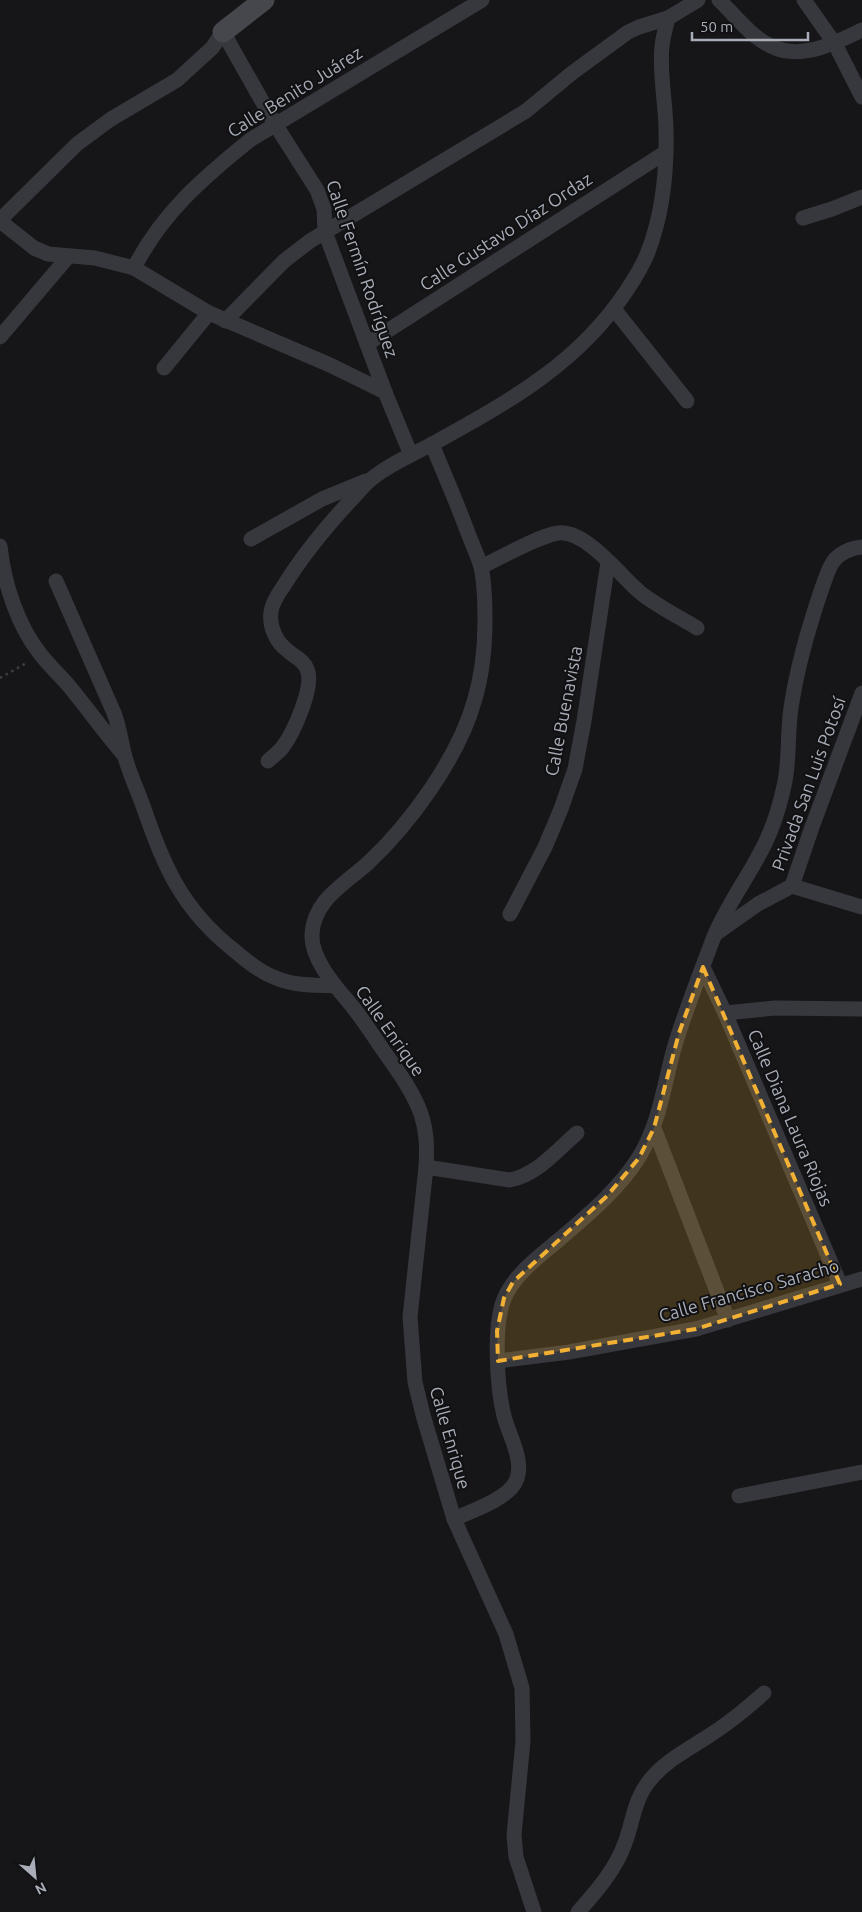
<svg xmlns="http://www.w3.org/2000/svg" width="862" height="1912" font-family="Ubuntu,sans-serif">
<rect width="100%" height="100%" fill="#161618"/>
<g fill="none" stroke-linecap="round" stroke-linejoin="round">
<path stroke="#3d3f44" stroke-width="2.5" stroke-dasharray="2.5 4" stroke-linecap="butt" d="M0 678 28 662"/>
<g stroke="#37383d" stroke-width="15">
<path d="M719 0C735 15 751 37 771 46 800 61 836 43 862 30"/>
<path d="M804 0 835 44 862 97"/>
<path d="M803 218 832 209 862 197"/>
<path d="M0 220 77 144 111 119 177 80 212 48 223 32 275 124 317 190 324 209 325 232 385 392"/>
<path d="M0 221 34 248 48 254 95 258 134 268 209 313 330 365 385 392 411 455"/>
<path d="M134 268C162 213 203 178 250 140L482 0"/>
<path d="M614 309 687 401"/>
<path d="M225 321 284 261 310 241 526 111 572 73 628 32 639 27 668 18 698 0"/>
<path d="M0 337 68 257"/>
<path d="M367 344 666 152"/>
<path d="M164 368 209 313"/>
<path d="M432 444C444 474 457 503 468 533 472 544 478 556 481 567 485 585 485 603 485 621 485 648 482 676 474 702 458 758 410 824 368 863 345 884 313 900 312 935 311 960 337 988 352 1006 363 1020 373 1035 383 1050 397 1070 413 1091 421 1114 427 1132 427 1148 426 1167L410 1317 415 1382 423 1415 454 1519 506 1634 522 1688 523 1741 514 1835 516 1857 534 1912"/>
<path d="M251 539 322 499 366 481"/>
<path d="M0 546C4 583 17 625 41 655 50 666 60 676 69 686 88 709 105 733 124 755"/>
<path d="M481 567C500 558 538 536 558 533 587 530 621 577 642 594 659 607 679 617 697 628"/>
<path d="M56 581 114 713C119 726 121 740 124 753 128 770 136 787 142 803 164 866 181 909 235 951 247 961 260 972 276 978 294 986 316 985 335 986"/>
<path d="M268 761C272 757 278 753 282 748 293 734 315 686 307 669 303 659 294 657 287 650 276 642 269 626 271 612 272 604 278 594 283 587 302 556 326 527 350 501 357 494 363 486 370 480 389 464 414 454 436 442 510 401 579 363 627 290 635 278 643 265 648 252 663 213 667 173 666 131 666 103 659 74 662 46 663 36 666 27 668 18"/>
<path d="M792 886 862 907"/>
<path d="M510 914 545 847 561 809 575 769 584 721 608 562"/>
<path d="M717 933 758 904 792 886 812 827 862 693"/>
<path d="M703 967 725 1013 840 1284"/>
<path d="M725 1013 775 1008 862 1009"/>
<path d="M654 1128 728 1320"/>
<path d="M426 1167 510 1180C537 1175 556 1151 577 1133"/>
<path d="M498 1361 569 1352 696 1329 862 1279"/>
<path d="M739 1496 862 1472"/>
<path d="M454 1519C471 1511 508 1499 516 1481 525 1461 509 1436 504 1416 497 1388 493 1326 504 1299 515 1273 540 1256 561 1238 589 1214 619 1189 639 1157 660 1123 664 1083 675 1045 686 1009 700 974 713 939 725 909 744 883 759 855 771 834 779 809 784 786 790 761 787 734 791 708 797 667 809 626 822 588 825 580 828 569 833 562 839 553 851 548 862 547"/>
<path d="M578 1912C596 1892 616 1869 625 1843 633 1822 634 1799 650 1780 666 1760 689 1749 710 1735 729 1723 747 1708 764 1693"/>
</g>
<path stroke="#45474d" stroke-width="21" d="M223 32 264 0"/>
</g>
<path fill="#f2b134" fill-opacity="0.2" stroke="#f2b134" stroke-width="4" stroke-dasharray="10 6" stroke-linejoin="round" d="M703 967 840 1284 696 1329 498 1361 497 1331 504 1298 513 1282 607 1196 639 1158 654 1128 679 1033Z"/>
<g text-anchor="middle" stroke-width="4" stroke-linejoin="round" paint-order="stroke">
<g font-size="18" fill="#a8adb8" stroke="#111113">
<text transform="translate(295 92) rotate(-32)" y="6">Calle Benito Juárez</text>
<text transform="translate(506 232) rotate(-33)" y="6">Calle Gustavo Díaz Ordaz</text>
<text transform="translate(362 269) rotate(71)" y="6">Calle Fermín Rodríguez</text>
<text transform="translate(564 711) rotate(-79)" y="6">Calle Buenavista</text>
<text transform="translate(809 784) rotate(-70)" y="6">Privada San Luis Potosí</text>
<text transform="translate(390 1031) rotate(55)" y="6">Calle Enrique</text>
<text transform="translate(790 1118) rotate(67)" y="6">Calle Diana Laura Riojas</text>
<text transform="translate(749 1291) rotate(-16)" y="6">Calle Francisco Saracho</text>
<text transform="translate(450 1438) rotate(74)" y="6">Calle Enrique</text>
</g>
</g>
<g transform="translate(35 1877) rotate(153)" stroke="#111113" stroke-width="4" paint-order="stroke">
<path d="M0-4L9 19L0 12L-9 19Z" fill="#a8adb8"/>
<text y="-8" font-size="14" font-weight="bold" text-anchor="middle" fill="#a8adb8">N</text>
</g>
<path d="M692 32v8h116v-8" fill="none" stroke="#a8adb8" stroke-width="2.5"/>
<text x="700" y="32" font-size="15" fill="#a8adb8" stroke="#111113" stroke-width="4" paint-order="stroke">50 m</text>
</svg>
